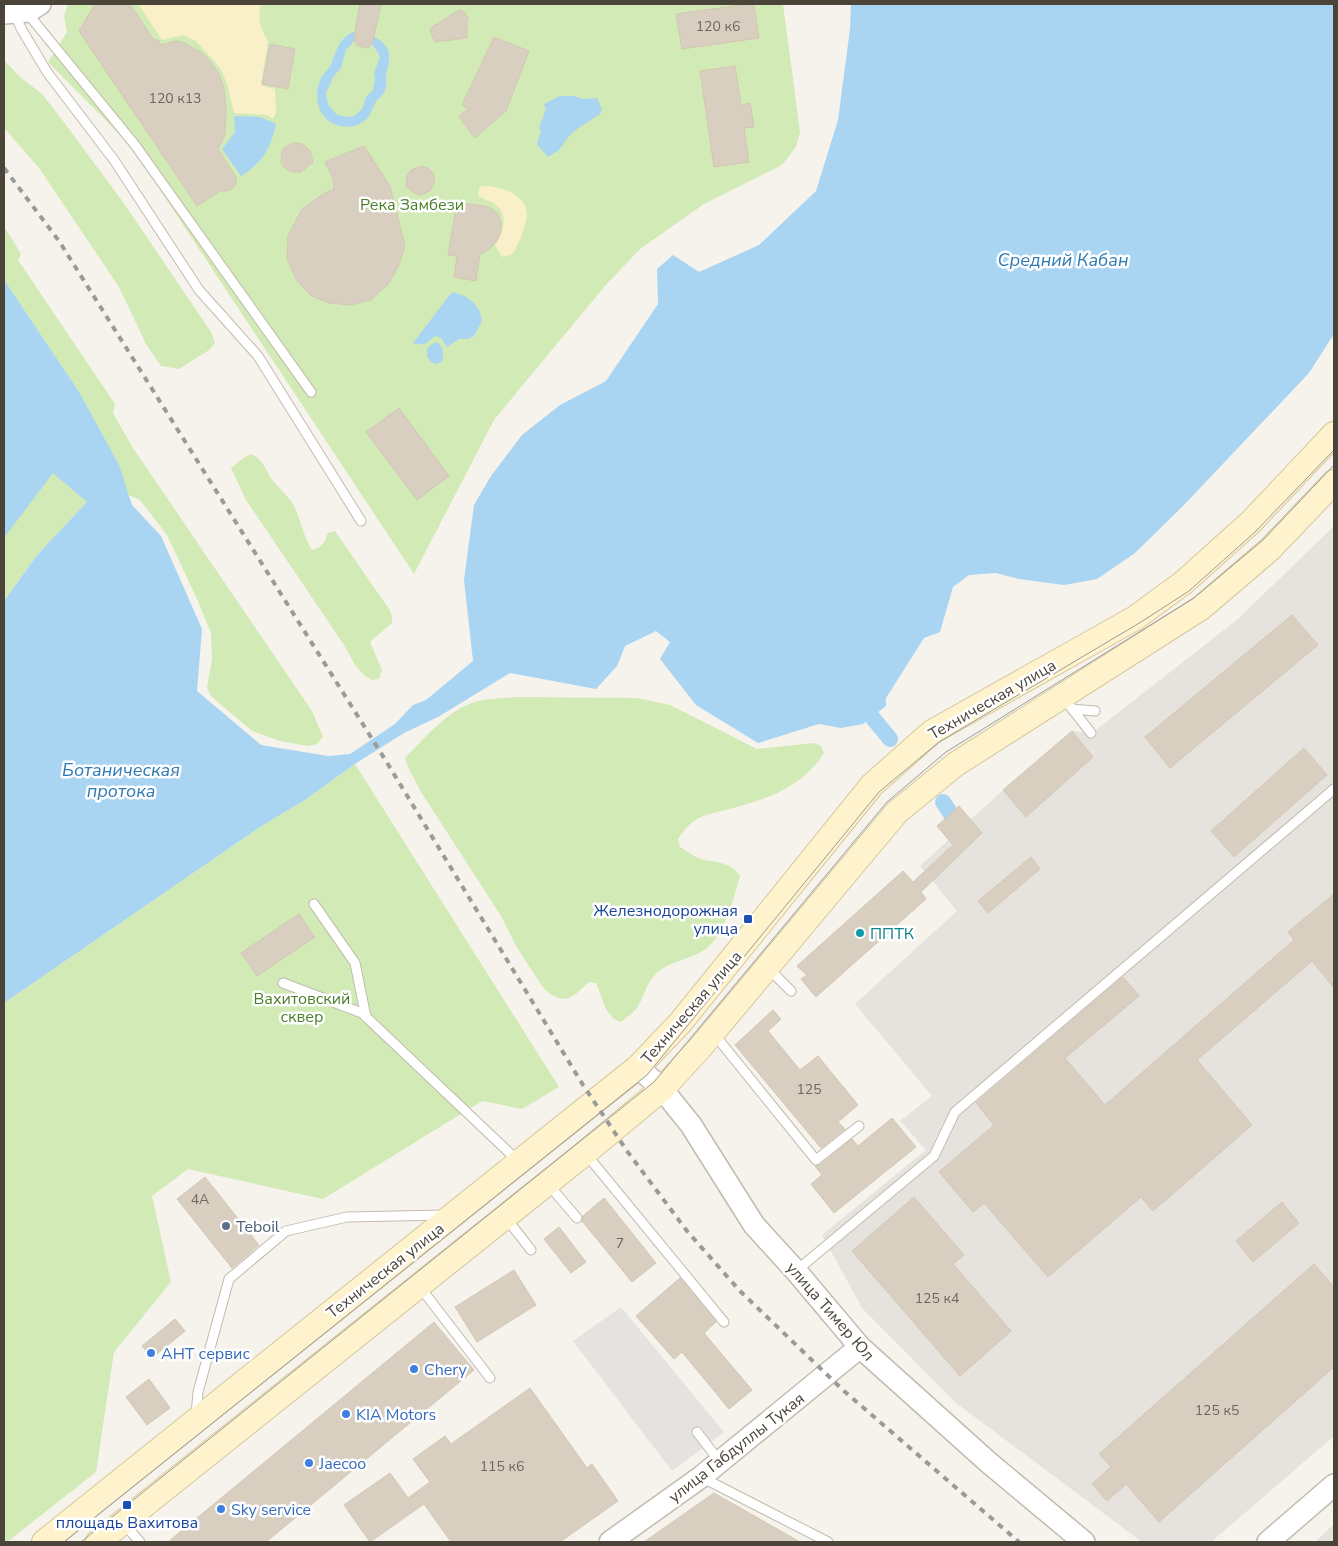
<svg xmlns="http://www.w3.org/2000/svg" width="1338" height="1546" font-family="'Nunito Sans',sans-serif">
<rect width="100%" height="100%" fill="#f6f3ec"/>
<g fill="#e6e2dd">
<path d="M1334 526V1436L1211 1542H1142L956 1403 862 1308 822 1235 926 1150 900 1121 932 1096 855 1004 957 911 920 866 1003 790 1072 731 1092 733 1238 619Z"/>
<path d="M1334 1524V1542H1315Z"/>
</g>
<g fill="#d2eab5">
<path d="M68 4H783L800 132 796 147 782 165 704 204 640 249 605 286 494 420 414 574 131 146 48 62 67 32 64 16Z"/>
<path d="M4 60 20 77 42 94 60 117 123 202 211 332 215 343 209 350 179 369 161 366 146 344 119 287 39 168 4 128Z"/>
<path d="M4 226 21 254 18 260 115 404 113 413 133 448 312 711 323 737 317 744 308 746 280 741 252 731 211 696 207 687 212 659 211 633 197 599 167 535 140 500 116 490 87 502 38 554 4 601Z"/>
<path d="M251 454C262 459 265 468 271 478 278 488 288 495 294 506 301 520 303 536 312 550 322 548 324 543 328 533L335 531 389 609 392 616V623L370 642 382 670 379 679 372 680 365 676 355 665 344 645 246 500 231 468 245 457Z"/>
<path d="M517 697 637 698 670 705 757 749 814 743 821 746 824 753C802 787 770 798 733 808 706 816 695 813 678 839L680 847C687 851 694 857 701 859 717 863 730 861 740 876 734 897 723 942 701 952 685 961 668 961 654 976 646 984 644 997 638 1006 635 1012 627 1017 621 1022 604 1017 603 997 596 983L589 982C571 998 566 1007 544 989L516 946 501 916 421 792 408 767 405 758C426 737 448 709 478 701 491 698 504 699 517 697Z"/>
<path d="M355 764 559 1087 522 1109 482 1101 323 1199 188 1169 152 1196 171 1282 114 1352 96 1472 7 1542H4V1003L260 827 305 800Z"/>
</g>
<g fill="#f9efc9">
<path d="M138 4H261C257 18 260 28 268 41L261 85 275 89 276 113 273 119 267 115 234 113 228 87 221 69 196 41 183 35 162 40Z"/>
<path d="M480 186C496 185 525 192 527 213 528 221 518 247 513 253 510 256 506 256 502 257L495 245C503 234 509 215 496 205 491 201 484 199 478 196Z"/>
</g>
<path fill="#e5e3e0" d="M621 1307 724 1432 672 1471 573 1341Z"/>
<g fill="#a9d4f2" fill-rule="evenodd">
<path d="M851 4H1334V334L1309 373 1183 506 1135 553 1097 579 1064 585 1019 579 996 573 969 575 953 587 940 632 924 638 886 698V706L863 724 841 728 819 724 758 743 696 705 660 659 670 642 656 631 625 646 617 666 596 689 510 673 438 717 404 733 355 764 305 800 260 827 4 1003V601L38 554 87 502 53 473 4 538V280L79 392 119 465 132 505 161 536 202 629 197 691 261 745 328 756 350 754 395 724 413 705 426 700 473 661 464 580 474 505 491 476 522 435 560 405 606 381 658 304 657 269 673 255 699 272 759 245 816 191 838 120 850 29Z"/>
<path d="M353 32C363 35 377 35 384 44 394 54 387 65 386 76 386 82 387 86 385 91 383 95 380 97 377 100 372 107 371 117 363 122 357 126 349 128 341 126 334 125 327 121 323 115 315 104 316 89 321 78 324 73 330 68 332 62 337 49 339 39 353 32ZM354 41C370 42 373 42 380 57L374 73 375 79 373 90 366 97 362 109 354 116 349 117 340 116 335 113 328 104 326 93 333 77 341 68 346 50Z"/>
<path d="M560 96H574L583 99 597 98 602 109 600 114 577 129 569 136 559 150 548 157 537 144 541 131 539 128 546 109 544 104Z"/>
<path d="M234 116 260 117 276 124C271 148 262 163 241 176L222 149 235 132Z"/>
<path d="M452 292 465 296 474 303 480 312 482 321 474 336 468 339H459L447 347 441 338 436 336C425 342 428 347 413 343Z"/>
<path d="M437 342C444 348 444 353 442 362L436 364 431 362 427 356V349L432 344Z"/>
</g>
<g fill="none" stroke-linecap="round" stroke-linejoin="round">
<g stroke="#a9d4f2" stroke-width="16">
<path d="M872 717 890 739"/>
<path d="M943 802 951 814"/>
</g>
</g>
<g fill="#d8cfc1" stroke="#d3c7b4">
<path d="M95 4H130L154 40H158L161 45 176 41 184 43 202 53 210 61 218 72 224 88 226 107 225 135 218 149 236 177V183L232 189 227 191H220L197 206 79 31Z"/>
<path d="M360 4H381L373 42 369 47 364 48 356 44 354 36Z"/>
<path d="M748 4H754L759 38 682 49 676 14Z"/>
<path d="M459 10 464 12 469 19 467 21V38L435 42 430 30 432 27Z"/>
<path d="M494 37 529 51 506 111 475 138 459 117 468 109 462 105Z"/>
<path d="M270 44 295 49 288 89 262 84Z"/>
<path d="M735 66 741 105 750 103 754 127 744 128 749 162 714 167 700 71Z"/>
<path d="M293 143 303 144 310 151 313 162 301 172H291L283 166 281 162 282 152 284 148Z"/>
<path d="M364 146 390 186 405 246 399 265 389 283 371 300 350 305 329 303 310 295 296 279 287 259 288 236 302 209 323 194 334 189 333 178 325 162Z"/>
<path d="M421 166 428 168 433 173 435 180 430 191 420 195 414 193 406 186 407 176 411 170Z"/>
<path d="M457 202 489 207 498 214 501 222V230L498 239 490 249 480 254 476 281 454 277 457 256 448 255Z"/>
<path d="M399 408 449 476 417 500 366 432Z"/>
<path d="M1292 615 1318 645 1170 768 1145 737Z"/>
<path d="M1072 731 1093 757 1026 817 1003 790Z"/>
<path d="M1304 748 1327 775 1234 857 1211 831Z"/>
<path d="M959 806 982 833 921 892 926 899 816 997 801 979 807 975 797 966 903 871 913 882 953 845 937 826Z"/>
<path d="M1031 857 1040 869 988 913 978 901Z"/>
<path d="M1334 894V988L1312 961 1197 1060 1252 1125 1153 1211 1141 1197 1048 1277 984 1203 973 1212 939 1172 994 1125 976 1103 1123 977 1139 996 1065 1058 1105 1105 1294 940 1288 932Z"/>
<path d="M299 914 315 937 257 976 241 953Z"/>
<path d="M773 1010 781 1019 768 1031 800 1070 818 1056 858 1105 838 1122 845 1129 821 1148 735 1045Z"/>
<path d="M892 1118 916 1147 834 1213 811 1184 822 1175 815 1166 820 1165 852 1139 858 1146Z"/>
<path d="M205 1177 259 1245 232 1268 177 1199Z"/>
<path d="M914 1197 964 1255 953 1264 1011 1331 960 1376 852 1251Z"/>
<path d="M604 1198 656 1263 632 1282 582 1221 583 1216Z"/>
<path d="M1282 1202 1299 1223 1253 1262 1236 1241Z"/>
<path d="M559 1227 586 1262 571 1273 544 1239Z"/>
<path d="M1314 1264 1334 1287V1367L1159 1522 1126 1484 1107 1501 1092 1484 1111 1467 1099 1454Z"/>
<path d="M514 1270 536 1305 477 1342 455 1307Z"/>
<path d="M680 1278 716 1322 704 1333 752 1390 729 1409 682 1352 674 1359 636 1316Z"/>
<path d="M175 1319 185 1331 152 1358 142 1346Z"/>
<path d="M434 1322 474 1370 266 1542H168Z"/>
<path d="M149 1379 170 1408 147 1425 126 1397Z"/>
<path d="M530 1388 587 1468 592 1464 618 1501 560 1542H451L424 1504 370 1542 344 1505 390 1473 408 1498 430 1482 413 1459 445 1436 451 1444Z"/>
<path d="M714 1493 800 1542H644Z"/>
</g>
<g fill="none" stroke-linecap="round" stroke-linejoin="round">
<g stroke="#c2bbae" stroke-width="11">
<g id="service">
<path d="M29 11 33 20 135 145 311 392"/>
<path d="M14 13 22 30 47 72 114 160 199 290 258 356 361 521"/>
<path d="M1062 696 1091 733"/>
<path d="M1072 709 1095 711"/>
<path d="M314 904 355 963 366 1017"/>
<path d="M768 968 791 991"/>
<path d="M283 983 362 1013 518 1161"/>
<path d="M714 1034 816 1160 859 1126"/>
<path d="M586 1154 724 1322"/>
<path d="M548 1184 577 1218"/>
<path d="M506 1218 531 1250"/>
<path d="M796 1271 934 1156 955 1112 1334 789"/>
<path d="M420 1287 490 1378"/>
<path d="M196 1415 198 1392 229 1279 286 1231 347 1217 444 1215"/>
<path d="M697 1432 720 1462"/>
<path d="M701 1477 828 1542"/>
<path d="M124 1524 140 1542"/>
</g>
</g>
<g stroke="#c2bbae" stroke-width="24">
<g id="tertiary">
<path d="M4 13 29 11 40 4"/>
<path d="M638 1067 662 1089 691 1125 754 1225 796 1271 860 1347 988 1462 1084 1542"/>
<path d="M610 1542 701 1477 860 1347"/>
<path d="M1268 1542 1334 1485"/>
</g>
</g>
<g stroke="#d6c79b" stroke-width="26">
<g id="secondary">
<path d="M44 1542 638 1067 680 1023 872 785 932 732 1135 618 1183 583 1251 522 1334 434"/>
<path d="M98 1542 580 1157 662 1089 699 1049 897 812 956 764 1201 608 1270 549 1334 482"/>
</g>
</g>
<use href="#service" stroke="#fff" stroke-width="9"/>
<use href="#tertiary" stroke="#fff" stroke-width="21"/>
<use href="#secondary" stroke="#fff3cd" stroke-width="24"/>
<g stroke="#9a9a9a" stroke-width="1">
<path d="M64 1542 647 1075 879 792 939 742 1141 622 1189 591 1255 532 1334 450"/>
<path d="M81 1542 654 1082 887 802 946 752 1194 598 1263 540 1334 465"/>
</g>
<path stroke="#9a9a9a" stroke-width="4" stroke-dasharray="6 6" stroke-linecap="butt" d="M4 168 59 241 386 761 583 1085 627 1151 687 1231 740 1291 844 1391 1019 1542"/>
</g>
<g fill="#1a4fb4" stroke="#fff" stroke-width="2">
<rect x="743" y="914" width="10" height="10" rx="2.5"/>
<rect x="122" y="1500" width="10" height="10" rx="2.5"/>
</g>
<circle fill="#0f9aa8" stroke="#fff" stroke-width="2" cx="860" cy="933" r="5"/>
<circle fill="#5c6f8a" stroke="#fff" stroke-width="2" cx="226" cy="1226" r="5"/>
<g fill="#3f7fe0" stroke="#fff" stroke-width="2">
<circle cx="151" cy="1353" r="5"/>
<circle cx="414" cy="1369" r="5"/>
<circle cx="346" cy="1414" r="5"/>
<circle cx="309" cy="1463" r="5"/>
<circle cx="221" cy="1509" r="5"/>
</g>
<g text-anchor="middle" stroke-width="5" stroke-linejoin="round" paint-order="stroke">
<g font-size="14" fill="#6e675b">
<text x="718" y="31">120 к6</text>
<text x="175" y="103">120 к13</text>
<text x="809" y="1094">125</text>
<text x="200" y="1204">4А</text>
<text x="620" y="1248">7</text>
<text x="937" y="1303">125 к4</text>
<text x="1217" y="1415">125 к5</text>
<text x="502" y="1471">115 к6</text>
</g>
<g font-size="16" fill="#4a7f2a" stroke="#fff">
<text x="412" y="210">Река Замбези</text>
<text x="302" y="1004">Вахитовский<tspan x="302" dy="18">сквер</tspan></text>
</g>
<g font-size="16" fill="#4b4439" stroke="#fff">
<text transform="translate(992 699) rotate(-30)" y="6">Техническая улица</text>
<text transform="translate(691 1007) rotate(-49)" y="6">Техническая улица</text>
<text transform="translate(385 1270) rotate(-38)" y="6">Техническая улица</text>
<text transform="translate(831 1311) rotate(49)" y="6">улица Тимер Юл</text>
<text transform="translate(736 1447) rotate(-38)" y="6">улица Габдуллы Тукая</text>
</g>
<g font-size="16" fill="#164399" stroke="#fff" text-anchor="end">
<text x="738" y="916">Железнодорожная<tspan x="738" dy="18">улица</tspan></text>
<text x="127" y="1528" text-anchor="middle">площадь Вахитова</text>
</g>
<g font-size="16" fill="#0d838f" stroke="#fff" text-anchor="start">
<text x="870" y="939">ППТК</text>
</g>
<g font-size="16" fill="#4e5e75" stroke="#fff" text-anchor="start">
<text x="236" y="1232">Teboil</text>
</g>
<g font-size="16" fill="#366cbe" stroke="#fff" text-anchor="start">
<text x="161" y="1359">АНТ сервис</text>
<text x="424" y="1375">Chery</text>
<text x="356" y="1420">KIA Motors</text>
<text x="319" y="1469">Jaecoo</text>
<text x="231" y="1515">Sky service</text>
</g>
<g font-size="18" font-style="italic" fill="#2e7ab2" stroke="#fff">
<text x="1063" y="266">Средний Кабан</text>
<text x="121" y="776">Ботаническая<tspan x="121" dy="21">протока</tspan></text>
</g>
</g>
<rect width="1338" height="1546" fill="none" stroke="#4b4439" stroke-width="10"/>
</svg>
